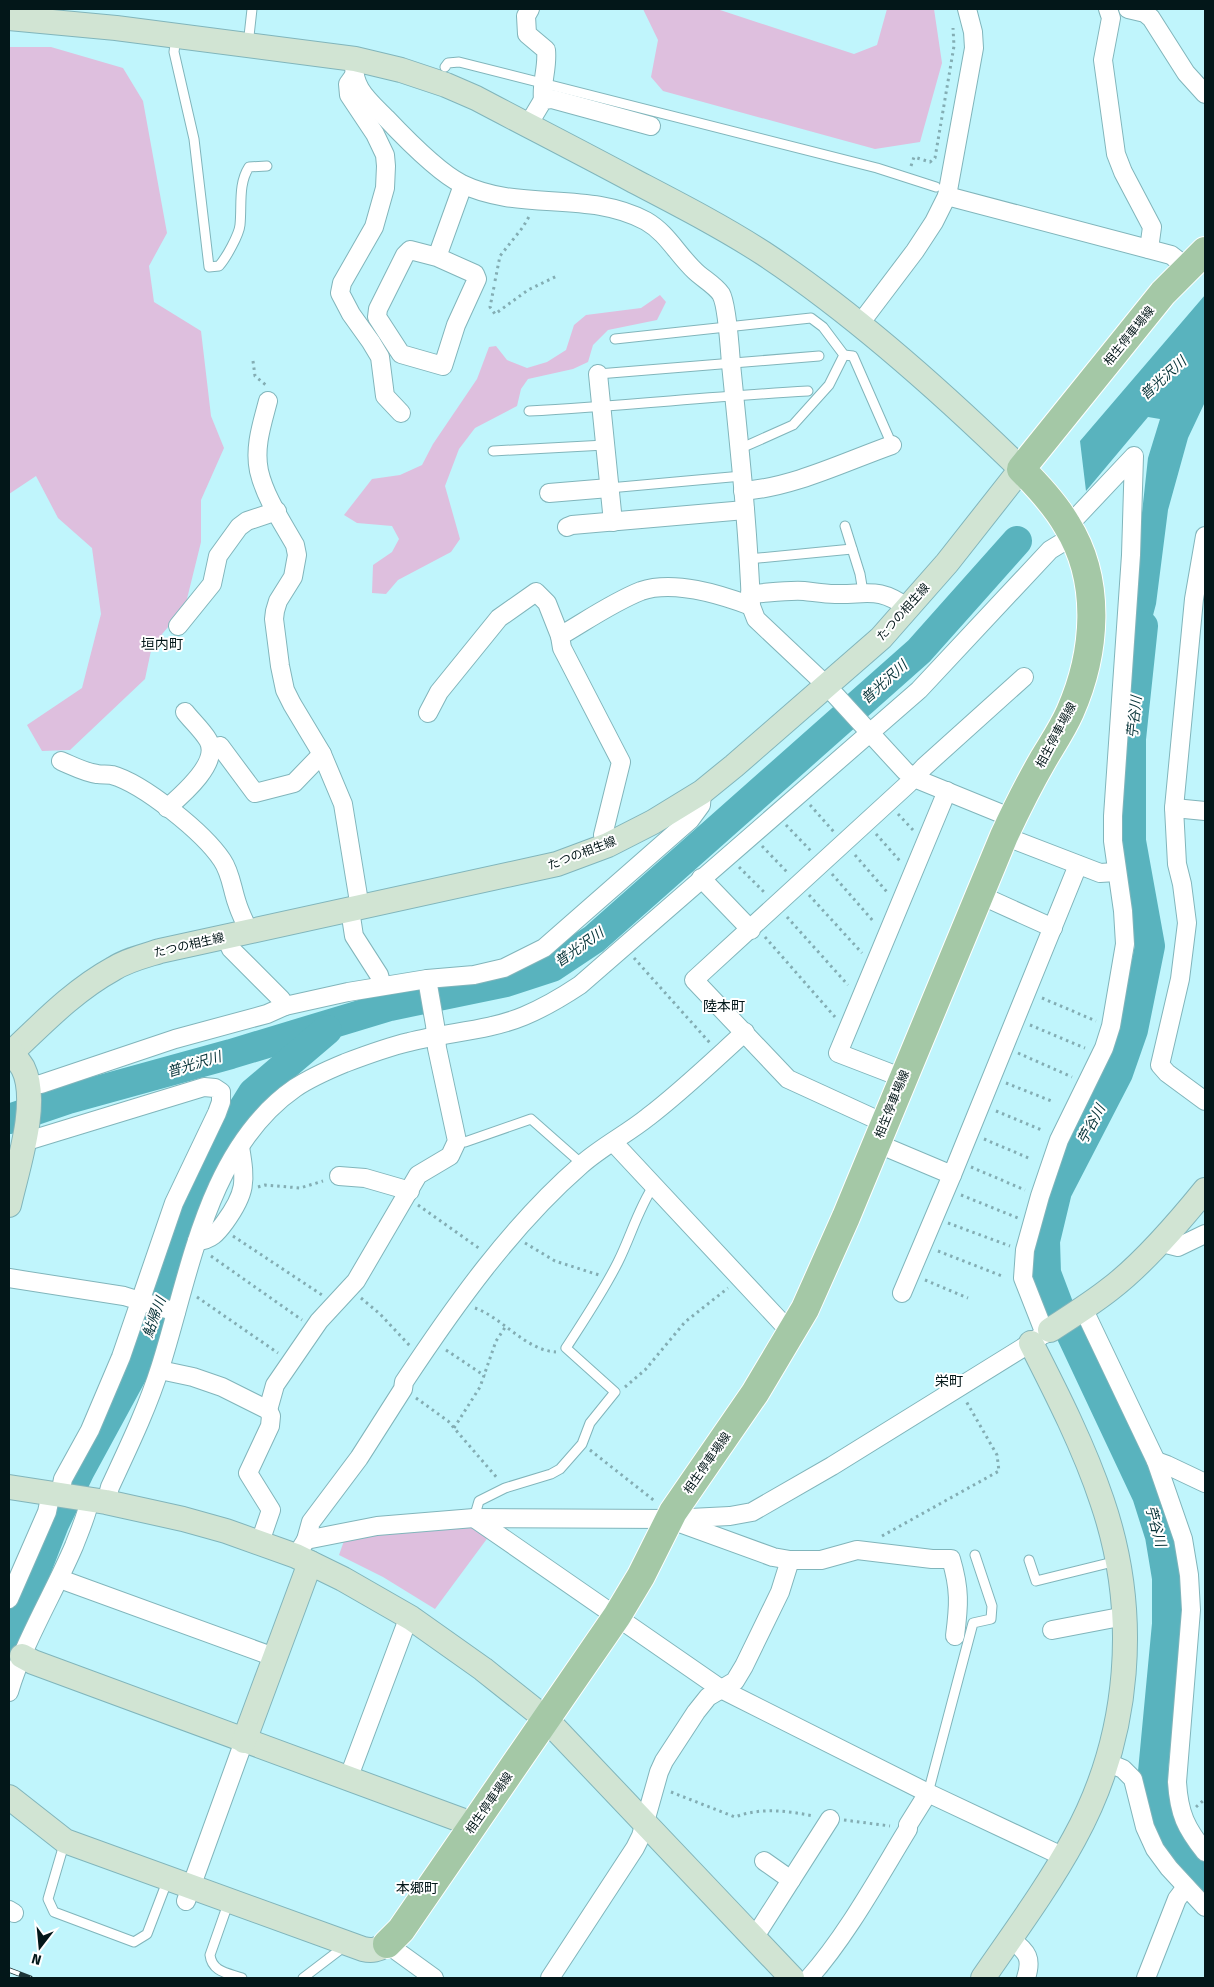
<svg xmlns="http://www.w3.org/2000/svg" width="1214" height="1987" font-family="'Fira Sans','Noto Sans JP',sans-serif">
<rect width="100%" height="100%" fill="#c0f5fc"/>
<g fill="#debfde">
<path d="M643 9H717L854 54 877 45 887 9H934L942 63 920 142 875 149 663 91 651 77 658 40Z"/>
<path d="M9 47H51L123 68 143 101 167 233 149 266 154 302 201 331 211 416 224 448 201 500V542L185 607 152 646 145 679 70 750 42 751 27 725 82 688 101 614 92 548 58 518 36 476 9 494Z"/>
<path d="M660 295 666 302 657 320 608 330 593 345 588 362 573 369 528 379 521 389 517 406 475 428 459 449 445 486 460 539 451 552 398 580 386 594 372 593 373 565 392 552 399 539 392 526 357 523 344 515 372 479 400 475 422 465 433 444 477 379 489 347 496 346 507 360 527 368 547 362 566 350 574 325 586 315 641 308Z"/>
<path d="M469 1527 489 1536 435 1609 383 1577 339 1555 345 1538 391 1530Z"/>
</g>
<path fill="#59b3be" d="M1205 295V402L1188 438 1168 510 1156 604 1129 706 1140 531 1148 458 1160 419 1148 417 1086 491 1080 441Z"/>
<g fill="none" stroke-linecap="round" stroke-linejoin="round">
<g stroke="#59b3be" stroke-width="30">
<path d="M1143 626 1131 739V841L1150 946 1133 1030 1118 1073 1057 1191 1045 1241 1046 1273 1060 1310 1147 1495 1160 1536 1167 1578V1624L1153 1772 1156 1808 1168 1836 1205 1879"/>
<path d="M9 1119 68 1099 231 1054 390 1006 506 982 552 967 594 939 919 651 1017 541"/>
<path d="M9 1639 54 1524 80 1470 136 1367 195 1205 225 1138 253 1093 327 1030"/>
</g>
<g stroke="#81b5bb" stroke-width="11">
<g id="lane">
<path d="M176 37 174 52 194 139 209 267 219 266C226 258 239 235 240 225 242 205 238 184 249 167L267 166"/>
<path d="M248 45 252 9"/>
<path d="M445 67 448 63 459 62 877 168 936 187"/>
<path d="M615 339 811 318 823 327 844 355 829 385 793 425 746 446H739"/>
<path d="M844 355 853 356 892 445"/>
<path d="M598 374 819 356"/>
<path d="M529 411C623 406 715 396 808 391"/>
<path d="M493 451 605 445"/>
<path d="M609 488 742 476"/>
<path d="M845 526 860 574 863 592"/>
<path d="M748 559 852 549"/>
<path d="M457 1141 465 1142 531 1119 582 1164"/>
<path d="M474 1518 479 1501 505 1488 551 1474 560 1469 582 1444 590 1423 615 1392 566 1348C584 1320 603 1292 618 1262 631 1236 638 1209 654 1185"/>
<path d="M1029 1560 1036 1581 1117 1561"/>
<path d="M928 1793 973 1623 991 1619 992 1606 975 1555"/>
<path d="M65 1841 48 1899 54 1912 134 1942 147 1934 168 1879"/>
<path d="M229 1901 210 1955C212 1972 228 1973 242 1978"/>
<path d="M303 1978 345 1946"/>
</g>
</g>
<g stroke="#81b5bb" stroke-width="20">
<g id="street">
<path d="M530 9 526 16 527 34 546 50C548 68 541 82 543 100"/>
<path d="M1108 9 1111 18 1103 60 1116 154 1123 172 1152 227 1149 249"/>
<path d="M1128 9 1145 13 1151 18 1186 73 1205 94"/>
<path d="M355 59C350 86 368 100 386 118 404 137 439 173 462 184 520 212 589 190 646 221 667 233 677 254 695 271 702 278 715 285 721 294 727 304 730 350 731 364 739 444 748 525 751 606L756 619 826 685 905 771 914 778 1012 818"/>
<path d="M353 77 348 84 349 95 375 134 385 155 386 166 385 188 374 227 342 283 340 293 351 314 371 342 380 357 385 396 401 413"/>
<path d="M528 125 543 100 552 99 651 126"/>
<path d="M947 196 1171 255 1188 268"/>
<path d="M437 257 410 250 405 255 378 309 377 317 401 354 443 366 456 325 477 279 475 274 437 257 463 185"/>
<path d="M859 325 915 251 934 222 947 196 974 48 973 32 967 9"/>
<path d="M598 374 613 522"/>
<path d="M268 401C262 424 254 447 259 471 265 497 282 522 295 545L297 555 293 577 278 601 275 611 274 619 280 666 285 690 292 704 322 754 343 804 360 908"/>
<path d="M743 491C794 487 844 462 892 445"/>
<path d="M549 493 609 488"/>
<path d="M567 527 572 525 745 510"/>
<path d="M1205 536 1194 599 1174 808 1177 864 1182 884 1187 923 1180 979 1160 1065 1167 1073 1205 1101"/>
<path d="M750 594C768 593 786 590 804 591 814 592 824 594 835 594 867 595 878 586 908 608"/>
<path d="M178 626 212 584 218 556 239 527 247 521 277 511"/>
<path d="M428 713 439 692 499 618 536 592 547 603 560 636"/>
<path d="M220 746 255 793 294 783 322 754"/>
<path d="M61 761C73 766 84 772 97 774 102 775 107 774 112 775 144 784 204 833 222 860 231 873 232 889 237 903 240 913 245 922 249 932"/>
<path d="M167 808C182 795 221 762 208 740 202 730 192 721 185 712"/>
<path d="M1174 808 1205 811"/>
<path d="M1004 836 1100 873 1116 872"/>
<path d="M608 845 603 835 621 762 562 648 560 636C586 621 613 602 641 591 674 580 719 594 751 606"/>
<path d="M701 878 751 930"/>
<path d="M980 895 1053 928"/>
<path d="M350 910 354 936 379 975 382 986"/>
<path d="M225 936 231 949 281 999 285 1006"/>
<path d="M903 1078 838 1053 947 791"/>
<path d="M28 1085 41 1084 175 1039 267 1014 285 1006 348 992 427 979 474 975 504 968 544 948 690 820 701 805 702 792"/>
<path d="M884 1123 788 1079 694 980 908 784 924 767 1024 677"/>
<path d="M24 1142 204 1087 215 1088 221 1092V1102L217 1113 174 1203 121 1357 90 1430 63 1479 60 1494"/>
<path d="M613 1142 782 1323 793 1330"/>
<path d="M876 1143 952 1175"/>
<path d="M339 1176 365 1178 410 1191"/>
<path d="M197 1241C211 1240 217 1233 225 1222 246 1193 246 1182 240 1147"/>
<path d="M1158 1242 1178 1247 1205 1234"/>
<path d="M9 1278 124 1296 176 1312"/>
<path d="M902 1293 952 1175 1078 865"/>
<path d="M1083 1308 1156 1461 1183 1539 1189 1575 1191 1610 1177 1782C1179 1814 1186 1828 1205 1852"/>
<path d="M1045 1334 1023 1278 1025 1250 1040 1196 1059 1140 1104 1048 1111 1026 1125 944 1123 911 1113 841V816L1131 555 1134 456 1068 526"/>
<path d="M160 1370 193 1377 222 1387 268 1410 271 1416 270 1426 248 1473 271 1510 260 1542"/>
<path d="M268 1410 275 1385 319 1321 356 1281 418 1175 450 1156 457 1141 437 1048 435 1025 427 979"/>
<path d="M1156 1461 1167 1465 1205 1483"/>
<path d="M106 1502 110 1487C128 1448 147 1409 160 1368 190 1274 207 1149 295 1088 310 1078 328 1070 345 1063 366 1055 388 1047 409 1042 447 1032 488 1031 524 1016 543 1008 562 997 580 985L919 690 1050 550 1073 536"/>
<path d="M474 1518 721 1689 928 1793 1064 1857"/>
<path d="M306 1540 311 1522 359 1458 403 1389 404 1382C455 1305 511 1226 581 1165 601 1147 627 1134 648 1117 682 1091 713 1061 745 1032"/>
<path d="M296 1556 306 1540 377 1526 474 1518 670 1519 730 1516 752 1512 832 1466 1040 1337"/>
<path d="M790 1560H821L857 1550 932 1559H951C960 1589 959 1605 955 1636"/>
<path d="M60 1579 274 1657"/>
<path d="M9 1599 47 1512 51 1493"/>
<path d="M1052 1630 1125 1616"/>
<path d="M9 1692C24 1641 53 1595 74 1546 80 1530 87 1515 90 1499"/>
<path d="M1106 1762 1123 1769 1133 1779 1145 1827 1155 1849 1169 1868 1205 1907"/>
<path d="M348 1779 405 1627 411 1618"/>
<path d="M764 1861 791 1880"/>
<path d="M186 1901 244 1741"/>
<path d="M9 1910 14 1913"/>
<path d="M754 1938 830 1819"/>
<path d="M1010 1938C1026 1952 1033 1956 1026 1978"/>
<path d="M387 1944 434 1978"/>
<path d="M550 1978 635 1848 641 1836 659 1772 664 1761 696 1712 708 1697 735 1681 744 1666 780 1592 790 1560 773 1557 677 1522"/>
<path d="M809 1978C847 1935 878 1878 908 1829V1825L928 1793"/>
<path d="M1146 1978 1177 1899 1186 1887"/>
</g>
</g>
<g stroke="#81b5bb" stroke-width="26">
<g id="secondary">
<path d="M9 18 116 28 355 59 401 70 446 85 476 98C529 126 582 153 634 181 678 204 721 226 763 253 854 313 943 393 1021 469L947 563 881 638 734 766 702 792 653 822 608 845 557 864 160 951C144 956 127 960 113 969 73 991 42 1024 9 1055"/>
<path d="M9 1205C17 1169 40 1102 23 1068 20 1063 15 1057 12 1052"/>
<path d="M1050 1330C1070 1317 1091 1304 1110 1289 1143 1264 1179 1222 1205 1190"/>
<path d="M9 1487 106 1502 183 1519 226 1531 296 1556 343 1579 411 1618 483 1669 547 1720 792 1978"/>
<path d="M22 1656 33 1662 461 1820 472 1827"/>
<path d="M244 1741 310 1563"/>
<path d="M9 1797 65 1841 363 1949C372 1951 378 1950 387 1944"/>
<path d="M983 1978C1014 1933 1048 1887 1074 1839 1131 1736 1140 1612 1102 1501 1084 1447 1057 1394 1031 1343"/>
</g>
</g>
<g stroke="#fff" stroke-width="30">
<path id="primary" d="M387 1944 401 1930 617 1616 641 1576 673 1512 755 1393 805 1309 846 1217 1004 836C1016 810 1029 784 1044 758 1053 743 1063 728 1070 712 1096 653 1102 581 1067 525 1055 504 1038 486 1021 469L1163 293 1205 251"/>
</g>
<g stroke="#83adb3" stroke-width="3" stroke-dasharray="2.5 4" stroke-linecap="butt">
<path d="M911 166 914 157 930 162 935 158 954 46 953 28"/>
<path d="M495 281 500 256 523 227 530 215"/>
<path d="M494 287 490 307 495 314 528 290 557 276"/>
<path d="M253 361 255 376 267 386"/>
<path d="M810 805 834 832"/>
<path d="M898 814 913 830"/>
<path d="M786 825 811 851"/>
<path d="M876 834 900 861"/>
<path d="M762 846 787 872"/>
<path d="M855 855 887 892"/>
<path d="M739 867 766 894"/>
<path d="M832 874 874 922"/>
<path d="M809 895 862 953"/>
<path d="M787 917 848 985"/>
<path d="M765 937 835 1017"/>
<path d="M634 958 710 1043"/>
<path d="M1042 998 1096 1021"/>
<path d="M1030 1025 1085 1048"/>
<path d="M1018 1053 1072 1077"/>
<path d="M1006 1083 1054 1102"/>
<path d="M996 1111 1044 1131"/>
<path d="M984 1139 1031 1159"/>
<path d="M971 1167 1025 1190"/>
<path d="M258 1187 265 1185 300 1188 323 1181"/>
<path d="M961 1195 1018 1218"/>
<path d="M418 1205 480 1249"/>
<path d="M948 1223 1010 1246"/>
<path d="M233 1236 322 1295"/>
<path d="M525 1243 555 1261 599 1275"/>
<path d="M938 1251 1002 1276"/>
<path d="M211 1256 302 1320"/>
<path d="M925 1280 968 1298"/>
<path d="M197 1297 278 1353"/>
<path d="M361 1298 380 1314 410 1346"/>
<path d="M475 1308C503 1318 525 1350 556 1352"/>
<path d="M446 1350 485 1376"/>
<path d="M625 1387 645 1370 685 1322 728 1288"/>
<path d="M416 1398 448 1421 498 1479"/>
<path d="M454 1428 480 1387 496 1341 506 1326"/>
<path d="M590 1450 656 1502"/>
<path d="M882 1536 999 1471 997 1455 966 1401"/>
<path d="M671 1792 735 1817C761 1807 787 1811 814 1816"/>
<path d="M1196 1807 1205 1799"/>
<path d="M844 1820 890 1826"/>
</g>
<use href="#lane" stroke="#fff" stroke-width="9"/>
<use href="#street" stroke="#fff" stroke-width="18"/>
<use href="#secondary" stroke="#d1e4d3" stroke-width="24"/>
<use href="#primary" stroke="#a4c8a6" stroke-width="28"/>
<g stroke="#1e373a" stroke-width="5.5">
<path id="rail" d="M9 1970 30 1978"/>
</g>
<use href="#rail" stroke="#fff" stroke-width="4" stroke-dasharray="11" stroke-linecap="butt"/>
</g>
<g text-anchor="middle" stroke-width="4" stroke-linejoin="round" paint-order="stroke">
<g font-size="12" fill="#031719" stroke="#fff">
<text transform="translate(1129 336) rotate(-51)" y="4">相生停車場線</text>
<text transform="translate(903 612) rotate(-48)" y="4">たつの相生線</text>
<text transform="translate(1056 735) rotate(-62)" y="4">相生停車場線</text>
<text transform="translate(582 853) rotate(-21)" y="4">たつの相生線</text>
<text transform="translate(189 945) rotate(-13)" y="4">たつの相生線</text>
<text transform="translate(892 1104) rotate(-68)" y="4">相生停車場線</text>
<text transform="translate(707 1463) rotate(-55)" y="4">相生停車場線</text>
<text transform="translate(489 1803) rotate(-55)" y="4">相生停車場線</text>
</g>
<g font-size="14" font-style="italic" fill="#053237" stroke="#fff">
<text transform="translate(1163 378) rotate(-42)" y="5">普光沢川</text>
<text transform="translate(884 682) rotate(-42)" y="5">普光沢川</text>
<text transform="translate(1134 717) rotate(-84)" y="5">苧谷川</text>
<text transform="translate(579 947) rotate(-35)" y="5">普光沢川</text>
<text transform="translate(194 1064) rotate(-17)" y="5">普光沢川</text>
<text transform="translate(1091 1124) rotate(-62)" y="5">苧谷川</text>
<text transform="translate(154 1317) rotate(-70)" y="5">鮎帰川</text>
<text transform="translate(1156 1526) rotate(75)" y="5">苧谷川</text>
</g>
<g font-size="14" fill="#031719" stroke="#fff">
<text x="162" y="649">垣内町</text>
<text x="724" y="1011">陸本町</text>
<text x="949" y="1386">栄町</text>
<text x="417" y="1893">本郷町</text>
</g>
</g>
<rect width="1214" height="1987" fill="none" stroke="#031719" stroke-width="20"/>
<g transform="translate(40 1947) rotate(196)" stroke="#ffffff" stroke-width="4" paint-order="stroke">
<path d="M0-4L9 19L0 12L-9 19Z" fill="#031719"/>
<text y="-8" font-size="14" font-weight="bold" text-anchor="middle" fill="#031719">N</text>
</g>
</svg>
